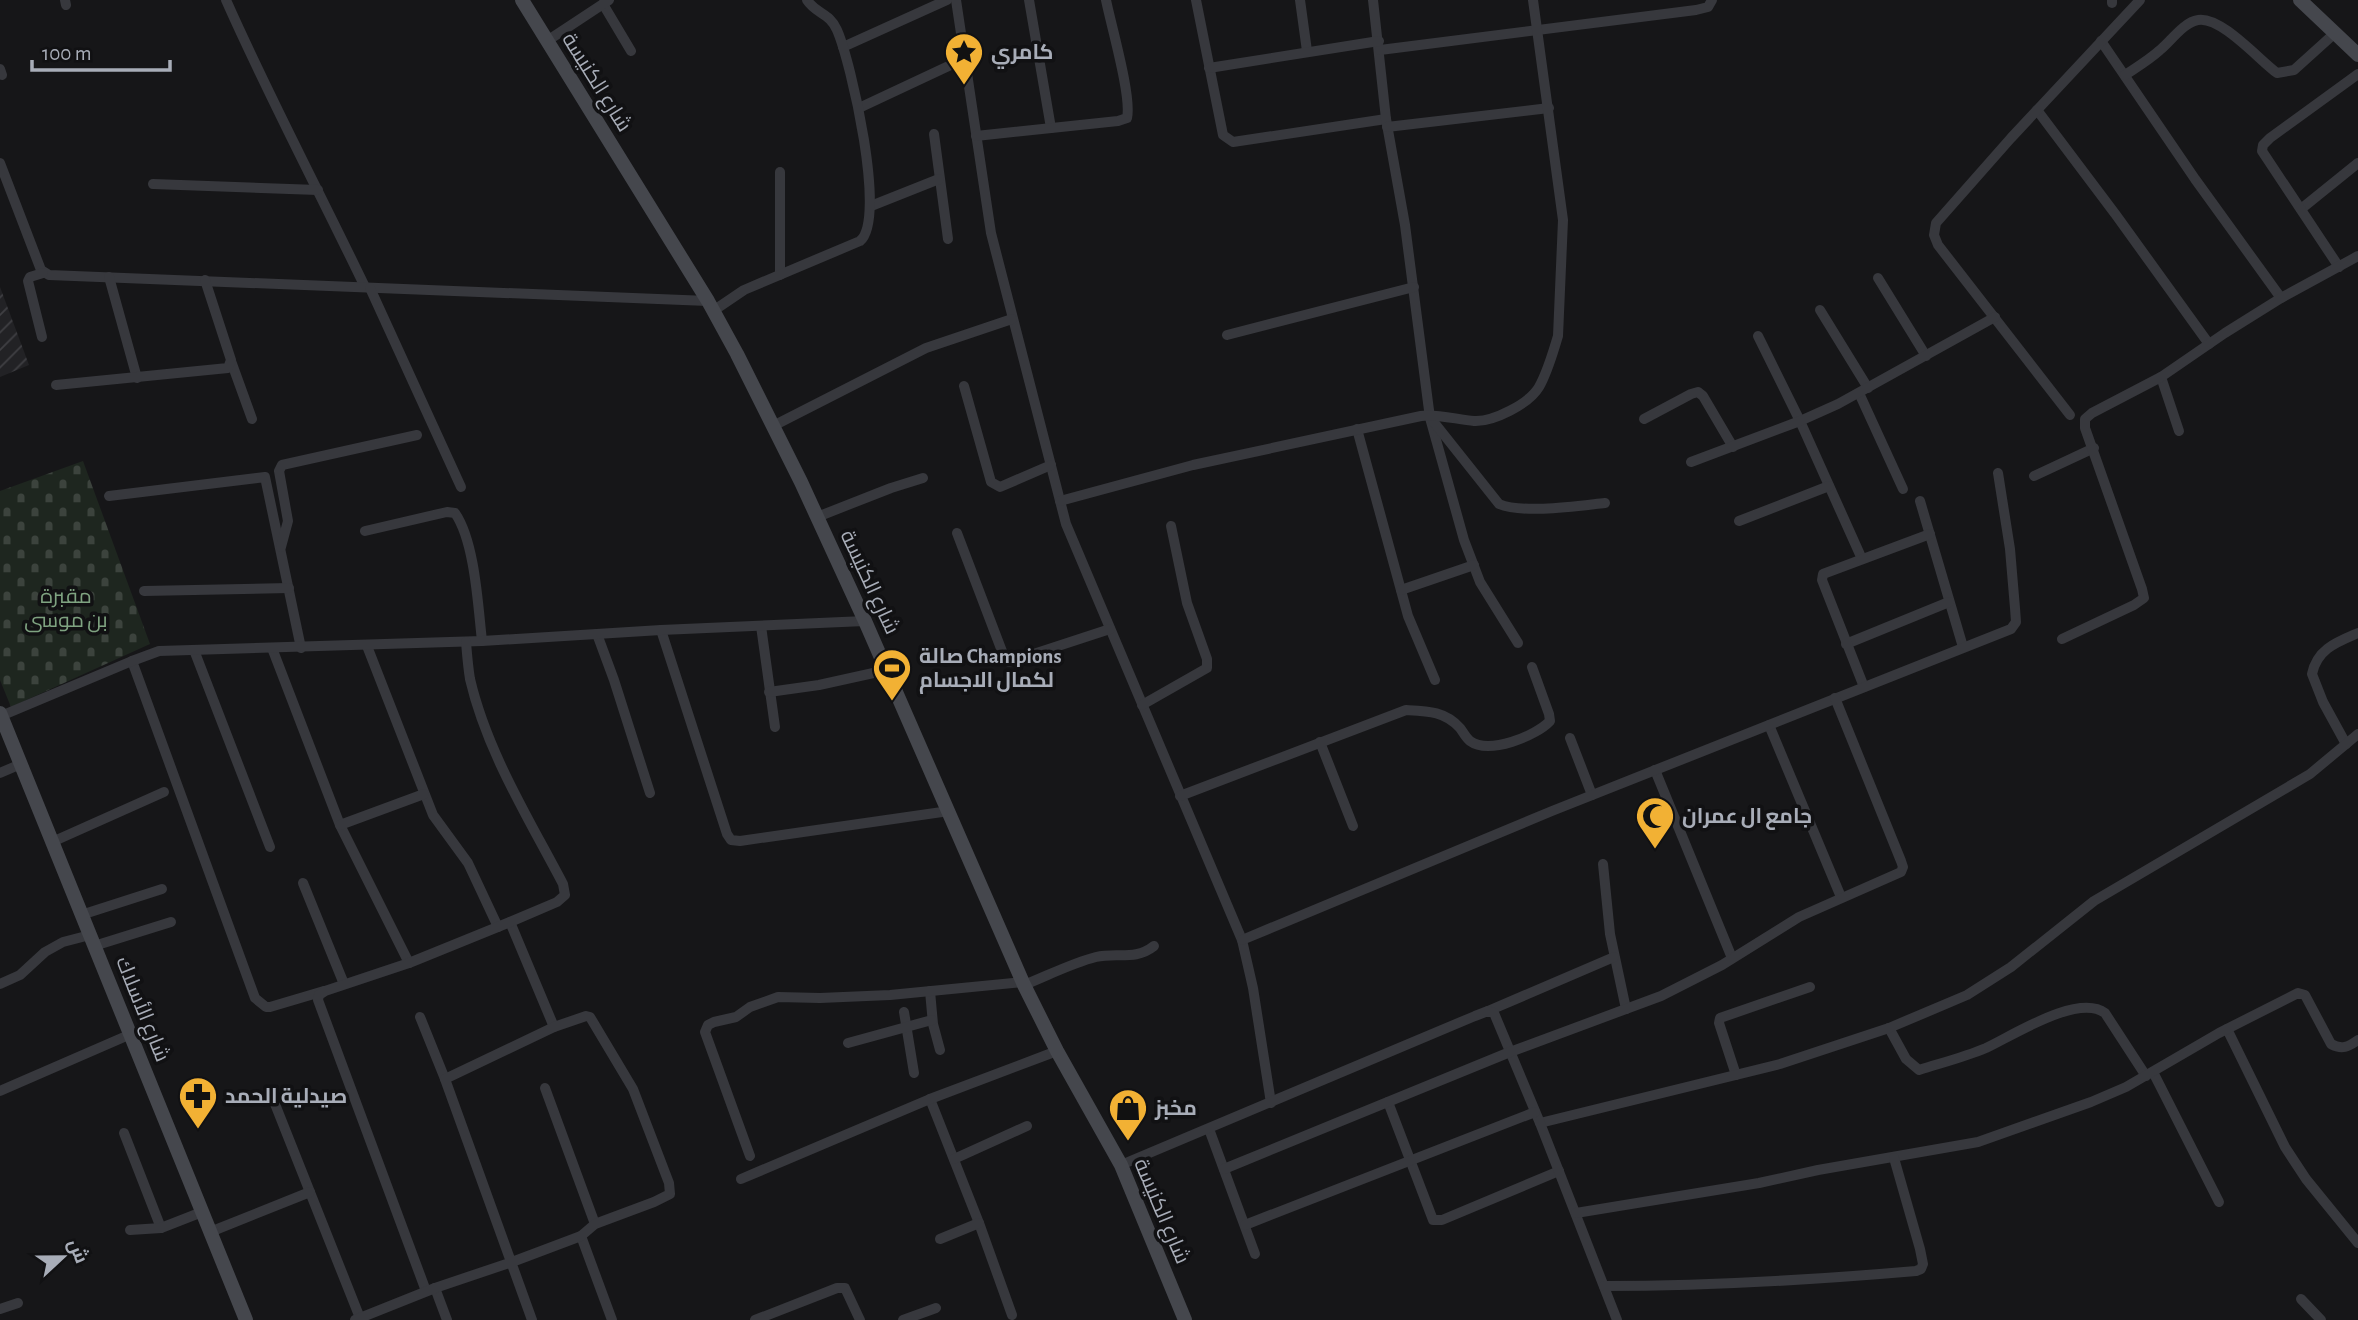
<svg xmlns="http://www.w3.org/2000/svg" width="2358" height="1320" font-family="'Alegreya Sans',Cairo,sans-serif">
<defs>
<pattern id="industrial-furrows" width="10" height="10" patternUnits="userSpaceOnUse" patternTransform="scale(1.75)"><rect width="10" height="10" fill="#222225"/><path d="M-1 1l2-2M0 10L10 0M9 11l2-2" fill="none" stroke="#3f3f43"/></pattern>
<pattern id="cemetery-stones" width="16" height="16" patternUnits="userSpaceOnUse" patternTransform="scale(1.75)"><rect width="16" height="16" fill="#1e261f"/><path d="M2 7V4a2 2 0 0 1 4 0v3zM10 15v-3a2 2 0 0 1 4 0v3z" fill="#3c433d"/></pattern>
</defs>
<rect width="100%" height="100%" fill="#161618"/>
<path fill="url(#industrial-furrows)" d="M0 287 29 365 0 377Z"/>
<path fill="url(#cemetery-stones)" d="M83 461 150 644 11 707 0 680V491Z"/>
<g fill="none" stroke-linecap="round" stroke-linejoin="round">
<g stroke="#37383d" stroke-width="10">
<path d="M65 0 66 5"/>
<path d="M226 0C269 97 319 191 365 287"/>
<path d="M956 0 991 233 1066 524 1242 940 1253 988 1271 1103"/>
<path d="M1029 0 1051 128"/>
<path d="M1196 0 1223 135 1233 142 1386 119"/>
<path d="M1300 0 1307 51"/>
<path d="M1373 0 1386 119 1405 225 1430 418 1464 540 1480 582 1518 643"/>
<path d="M2112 0V3"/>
<path d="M603 4 631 51"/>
<path d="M547 41 609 0"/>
<path d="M2101 41 2195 179 2281 298"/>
<path d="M843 47 947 0"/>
<path d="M1380 50 1696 10 1708 7 1712 0"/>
<path d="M1209 68 1379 41"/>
<path d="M0 69 2 75"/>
<path d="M2125 75C2137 67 2149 60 2160 50 2171 41 2184 22 2198 20 2221 16 2259 60 2277 73L2294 70 2335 33"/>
<path d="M859 108 955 63"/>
<path d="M2037 110 2116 215 2209 344"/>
<path d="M1387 127 1549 108"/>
<path d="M934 134 948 239"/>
<path d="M976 136 1118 121 1127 118C1132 97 1111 25 1106 0"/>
<path d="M0 163 41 270 49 275 708 301"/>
<path d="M153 184 318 190"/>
<path d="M871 206 939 179"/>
<path d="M2301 209 2358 163"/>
<path d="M2339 267 2262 151 2263 145 2270 138 2358 74"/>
<path d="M780 275V172"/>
<path d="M109 277 137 378"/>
<path d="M1878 278 1926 356"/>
<path d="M370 288 461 487"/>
<path d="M1820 310 1868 388"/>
<path d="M713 311 744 290 860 241C887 219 851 62 837 30 830 13 816 14 807 0"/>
<path d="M1227 335 1414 287"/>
<path d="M1758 336 1800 421 1862 559"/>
<path d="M42 337 28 281 30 277 43 273"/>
<path d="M231 361 252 419"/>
<path d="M2161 377 2179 431"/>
<path d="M56 385 228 368 231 360 205 280"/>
<path d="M964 386 991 482 1000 487 1051 465"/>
<path d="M1859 393 1903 489"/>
<path d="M2070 415 1938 245 1934 235 1936 223 2011 138 2140 0"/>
<path d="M1644 419 1691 394 1698 392 1703 396 1733 447"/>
<path d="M1433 421 1499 504C1523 514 1577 506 1605 503"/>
<path d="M773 426 926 348 1012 319"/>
<path d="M1357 429 1408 616 1435 680"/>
<path d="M1691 462 1800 421 1838 404 1995 317"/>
<path d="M2034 476 2094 448"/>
<path d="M109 496 265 477 301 648"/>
<path d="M1060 501 1193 465 1421 416C1434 413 1459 420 1474 421 1493 422 1529 404 1539 387 1548 371 1553 352 1558 336L1563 220 1533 0"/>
<path d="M1920 501 1963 647"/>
<path d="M817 517 891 488 923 478"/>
<path d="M1739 521 1829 486"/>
<path d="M365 531 447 512 455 513C475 542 478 606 482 641"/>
<path d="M957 533 1000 646 1005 659 1009 662 1110 629"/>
<path d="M281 547 288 521 279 471 282 465 417 435"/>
<path d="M1401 590 1474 565"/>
<path d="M144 591 289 588"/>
<path d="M761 626 775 727"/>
<path d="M661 630 727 834 731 840 740 841 949 811"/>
<path d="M597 634 614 680 650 793"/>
<path d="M2062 639 2134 605 2144 598 2142 589 2085 428V419L2092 413 2161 377 2225 333 2281 298 2358 256"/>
<path d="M1846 644 1949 602"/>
<path d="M367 646 433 815 468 863 498 927"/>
<path d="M272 648 340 825 409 963"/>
<path d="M194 650 270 847"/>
<path d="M132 661 255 998 266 1007H270L324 991"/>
<path d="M1864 687 1822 580 1823 574 1930 534"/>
<path d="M769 692 819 685 887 670"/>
<path d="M1142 705 1207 668V659L1187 603 1171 526"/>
<path d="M1 716 132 661 159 651 482 641 661 630 865 621"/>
<path d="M1769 725 1841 897"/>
<path d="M1570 738 1592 795"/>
<path d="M1320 742 1353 826"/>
<path d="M2346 744 2323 702 2312 674C2317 649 2337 642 2358 633"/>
<path d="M1655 770 1732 958"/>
<path d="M0 773 21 764"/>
<path d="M1180 796 1406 710C1427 711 1445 711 1460 728 1463 732 1466 738 1470 741 1489 755 1536 736 1550 721L1549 714 1532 667"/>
<path d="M340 825 424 794"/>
<path d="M52 842 164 792"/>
<path d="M1603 864 1610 934 1626 1009"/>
<path d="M303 883 344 984"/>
<path d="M81 915 162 889"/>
<path d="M510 922 554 1027"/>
<path d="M1242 940 1552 811 2011 629 2016 622 2015 608 2010 549 1998 473"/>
<path d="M94 946 171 922"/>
<path d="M0 984 20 975 45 952 63 942 90 935"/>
<path d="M1024 985C1047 976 1072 963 1096 957 1117 952 1135 961 1154 946"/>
<path d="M930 991 933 1024 940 1050"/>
<path d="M1488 1011 1614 957"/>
<path d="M904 1012 914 1073"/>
<path d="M420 1017 445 1079"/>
<path d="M1889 1028 1906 1059 1919 1070C1941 1063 1965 1057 1986 1048 2012 1036 2078 993 2105 1013L2146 1076"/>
<path d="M2227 1029 2285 1147 2306 1179 2358 1243"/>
<path d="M848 1043 932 1020"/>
<path d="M2153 1072 2219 1202"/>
<path d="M1736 1075 1719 1023 1720 1018 1810 987"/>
<path d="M545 1088 595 1224"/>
<path d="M0 1091 131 1034"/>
<path d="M930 1099 979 1223 1012 1315"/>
<path d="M1388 1102 1433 1220H1442L1559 1171"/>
<path d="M275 1104 360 1318"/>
<path d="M1540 1123 1780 1064 1889 1028 1967 995 2011 967 2094 901 2310 774 2358 734"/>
<path d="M1209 1129 1255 1254"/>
<path d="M124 1133 161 1228"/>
<path d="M750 1156 705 1032 708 1025 714 1022 736 1017 750 1007 778 997 820 998 890 995 1023 982"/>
<path d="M954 1159 1027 1126"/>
<path d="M1121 1165 1475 1016 1488 1011 1494 1013 1540 1123 1617 1320"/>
<path d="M1224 1169 1510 1052 1661 996 1722 965 1799 917 1901 872 1903 867 1901 861 1835 698"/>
<path d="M741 1179 930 1099 1057 1051"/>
<path d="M1576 1213 1759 1183 1818 1170 1978 1142 2091 1102 2126 1087 2219 1033 2298 993 2305 995 2331 1044C2342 1050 2348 1047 2358 1040"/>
<path d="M1245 1225 1535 1112"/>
<path d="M130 1230 161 1228 202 1212"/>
<path d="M210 1232 310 1192"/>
<path d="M581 1236 612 1320"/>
<path d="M940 1239 979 1223"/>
<path d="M1604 1286C1708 1286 1812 1280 1916 1271L1921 1269 1923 1264 1920 1249 1894 1158"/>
<path d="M435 1288 447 1320"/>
<path d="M426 1291 318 1000 319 995 325 991 409 963 510 922 557 902 565 895 563 884C529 819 487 752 470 679 468 667 467 654 466 642"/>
<path d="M2301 1299 2321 1320"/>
<path d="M0 1309 18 1303"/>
<path d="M355 1320 435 1288 512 1262 581 1236 595 1224 654 1202 670 1194 669 1183 633 1089 590 1017 586 1016 554 1027 445 1079C474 1159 503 1239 532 1320"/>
<path d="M755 1320 837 1288H845L860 1320"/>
<path d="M903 1320 936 1308"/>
</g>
<g stroke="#45474d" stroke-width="14">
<path d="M522 0 708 301 737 354 801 482 865 621 1024 985 1057 1051 1121 1165 1185 1320"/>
<path d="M2300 0 2358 55"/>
<path d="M0 713 246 1320"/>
</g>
</g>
<defs>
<g id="sight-pin" transform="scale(2.0125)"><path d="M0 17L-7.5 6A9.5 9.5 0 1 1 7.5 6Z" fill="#f2b134" stroke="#111113"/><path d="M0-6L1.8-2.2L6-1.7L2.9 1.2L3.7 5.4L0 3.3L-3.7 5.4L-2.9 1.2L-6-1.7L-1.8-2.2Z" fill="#111"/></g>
<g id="stadium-pin" transform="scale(2.0125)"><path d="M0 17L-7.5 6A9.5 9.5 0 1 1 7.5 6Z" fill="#f2b134" stroke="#111113"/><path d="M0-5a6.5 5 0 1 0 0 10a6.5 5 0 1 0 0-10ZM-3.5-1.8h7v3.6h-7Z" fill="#111"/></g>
<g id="mosque-pin" transform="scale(2.0125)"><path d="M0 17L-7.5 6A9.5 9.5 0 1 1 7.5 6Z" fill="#f2b134" stroke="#111113"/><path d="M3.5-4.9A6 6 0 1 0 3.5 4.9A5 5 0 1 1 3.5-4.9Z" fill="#111"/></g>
<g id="pharmacy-pin" transform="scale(2.0125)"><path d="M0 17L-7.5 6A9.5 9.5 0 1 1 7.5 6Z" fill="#f2b134" stroke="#111113"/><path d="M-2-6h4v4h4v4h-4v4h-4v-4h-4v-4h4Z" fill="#111"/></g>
<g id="shop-pin" transform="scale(2.0125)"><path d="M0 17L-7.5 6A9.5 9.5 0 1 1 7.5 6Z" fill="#f2b134" stroke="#111113"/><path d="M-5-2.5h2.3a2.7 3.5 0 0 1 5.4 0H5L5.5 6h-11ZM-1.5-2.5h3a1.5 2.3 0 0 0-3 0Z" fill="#111"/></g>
</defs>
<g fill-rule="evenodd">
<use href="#sight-pin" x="964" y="52"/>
<use href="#stadium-pin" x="892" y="668"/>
<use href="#mosque-pin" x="1655" y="816"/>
<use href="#pharmacy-pin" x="198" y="1096"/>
<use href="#shop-pin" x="1128" y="1108"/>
</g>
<g text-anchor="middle" stroke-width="7" stroke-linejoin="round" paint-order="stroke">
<g font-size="21" font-weight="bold" fill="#a8adb8" stroke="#111113" text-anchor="start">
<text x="991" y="59">كامري</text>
<text x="919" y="663">صالة Champions<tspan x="919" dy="24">لكمال الاجسام</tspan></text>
<text x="1682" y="823">جامع ال عمران</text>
<text x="225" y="1103">صيدلية الحمد</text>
<text x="1155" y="1115">مخبز</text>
</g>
<g font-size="21" fill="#a8adb8" stroke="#111113">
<text transform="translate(597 82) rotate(58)" y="7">شارع الكنيسة</text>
<text transform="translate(870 582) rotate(65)" y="7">شارع الكنيسة</text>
<text transform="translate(143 1009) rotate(68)" y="7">شارع الأسلاك</text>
<text transform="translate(1162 1211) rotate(67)" y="7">شارع الكنيسة</text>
</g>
<g font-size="21" fill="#7fa381" stroke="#111113">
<text x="66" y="603">مقبرة<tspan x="66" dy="24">بن موسى</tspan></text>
</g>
</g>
<g transform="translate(63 1257) rotate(68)" stroke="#111113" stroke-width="5" paint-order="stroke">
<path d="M0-5L12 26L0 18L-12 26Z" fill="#a8adb8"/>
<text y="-10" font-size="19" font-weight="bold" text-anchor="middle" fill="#a8adb8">ش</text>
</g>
<path d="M32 60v10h138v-10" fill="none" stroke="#a8adb8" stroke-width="3.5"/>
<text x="42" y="60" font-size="21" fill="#a8adb8" stroke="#111113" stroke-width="5" paint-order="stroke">100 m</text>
</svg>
